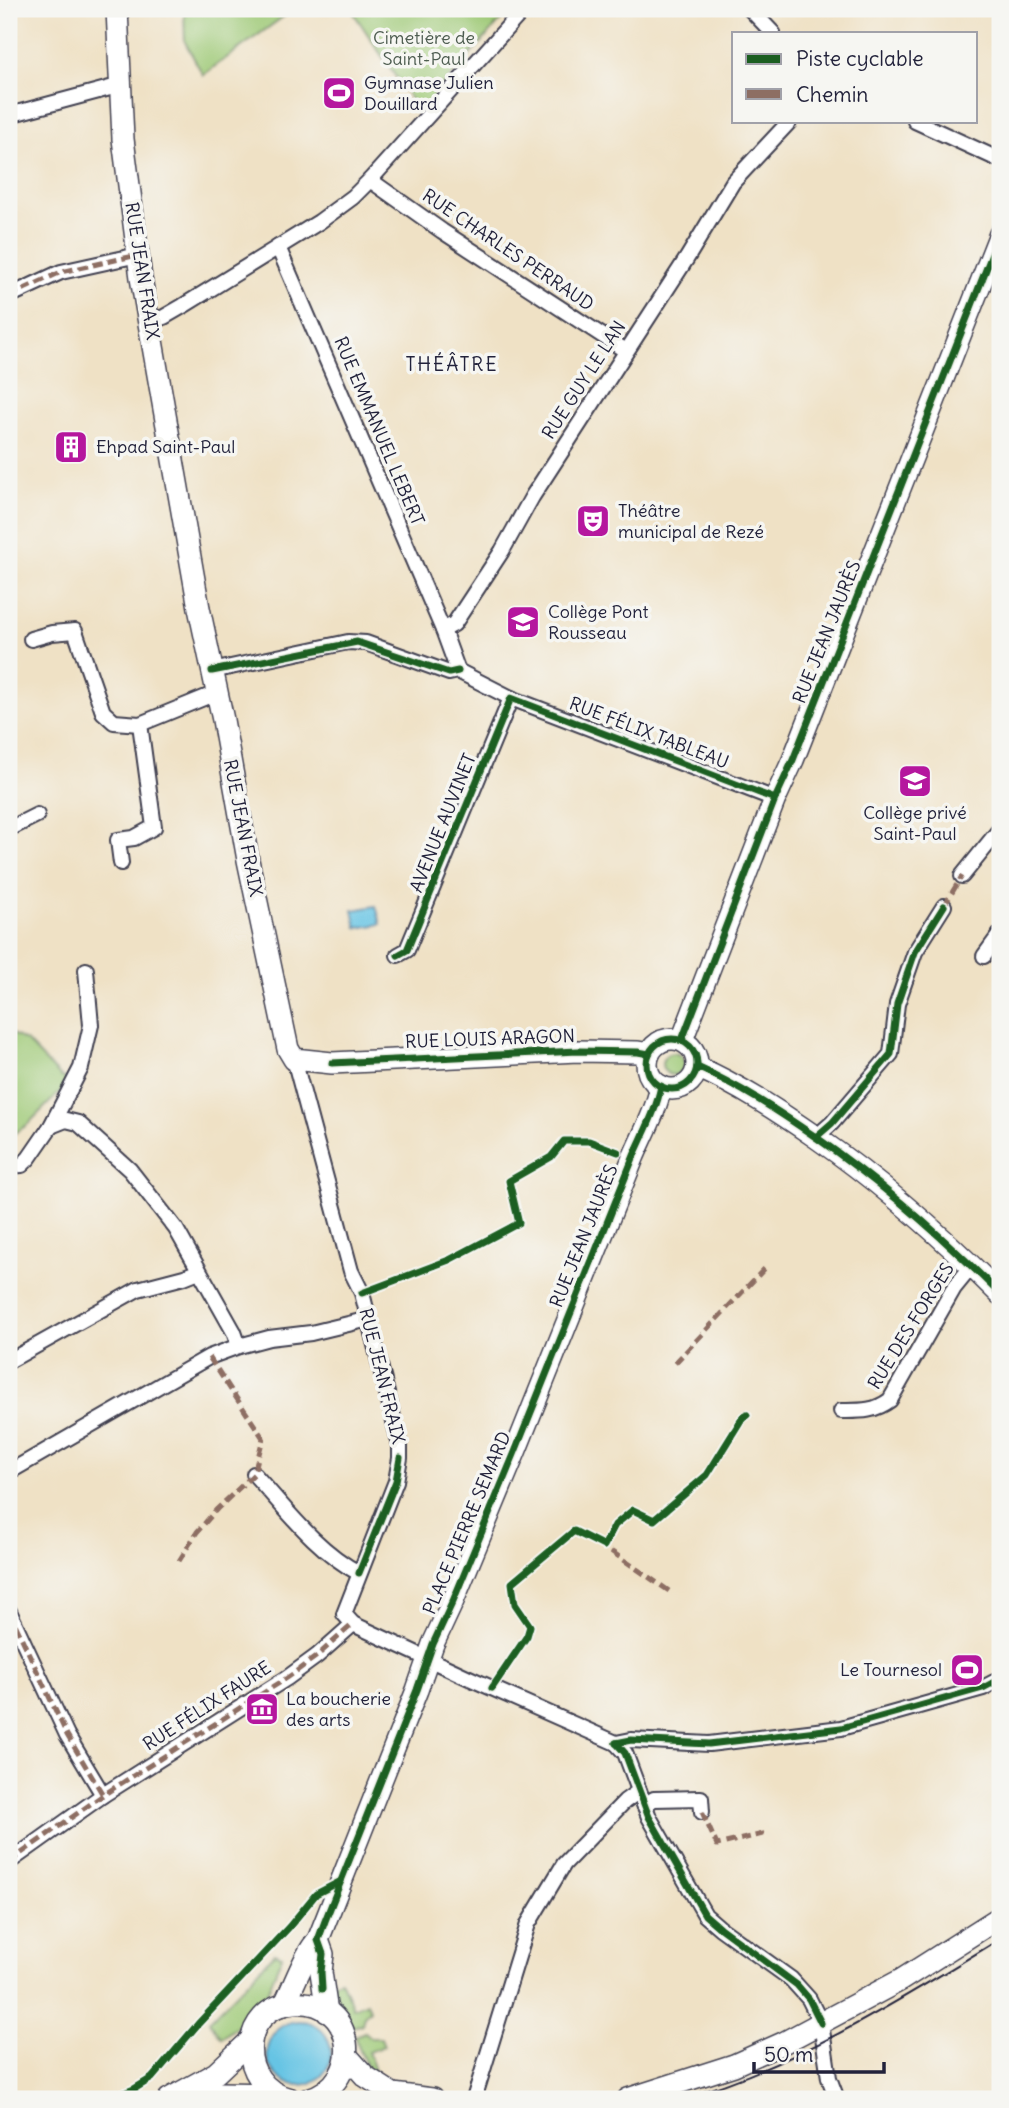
<svg xmlns="http://www.w3.org/2000/svg" width="1009" height="2108" font-family="Delius,sans-serif">
<rect width="100%" height="100%" fill="#f6f6f2"/>
<filter id="ink" filterUnits="userSpaceOnUse"><feTurbulence type="fractalNoise" baseFrequency=".0143" numOctaves="2"/><feDisplacementMap in="SourceGraphic" scale="14" xChannelSelector="R" yChannelSelector="G"/><feConvolveMatrix kernelMatrix="1 2 1 2 8 2 1 2 1" color-interpolation-filters="sRGB"/></filter>
<filter id="wash" filterUnits="userSpaceOnUse"><feTurbulence type="fractalNoise" baseFrequency=".00686" numOctaves="4" result="noise"/><feDisplacementMap in="SourceGraphic" scale="28" xChannelSelector="R" yChannelSelector="G"/><feGaussianBlur stdDeviation="1.57" result="paint"/><feColorMatrix in="noise" values="0 0 0 0 0 0 0 0 0 0 0 0 0 0 0 0 0 1.4 0 .05"/><feComposite in="paint" operator="in"/></filter>
<g filter="url(#wash)">
<rect width="100%" height="100%" fill="#efe1c5"/>
<g fill="#9ec976" stroke="#607658" stroke-width="2">
<path d="M184 9H294L203 75 185 42Z"/>
<path d="M351 9H511L419 112Z"/>
<path d="M9 1032 27 1042 61 1077 72 1080 27 1125 9 1137Z"/>
<circle cx="673" cy="1064" r="11"/>
<path d="M275 1953 282 1956 261 2007 222 2038 209 2021Z"/>
<path d="M341 1980 353 2008 367 2002 370 2010 364 2016 362 2024 350 2028 331 1983Z"/>
<path d="M365 2032 372 2038H381L384 2046 368 2052 379 2080 368 2070 354 2036Z"/>
</g>
<g fill="#66c4e4" stroke="#447390" stroke-width="2">
<path d="M376 906 381 924 357 928 353 910Z"/>
<circle cx="299" cy="2053" r="32"/>
</g>
</g>
<g filter="url(#ink)">
<g fill="none" stroke-linecap="round" stroke-linejoin="round">
<g stroke="#413f50" stroke-width="18">
<g id="street">
<path d="M750 9 773 33"/>
<path d="M9 115 110 88 120 87"/>
<path d="M915 121 1000 160"/>
<path d="M370 180 442 231 626 351"/>
<path d="M278 247 443 630 458 671"/>
<path d="M9 296 61 272 138 255"/>
<path d="M150 322 164 317 183 306 319 222 353 197 370 180 524 9"/>
<path d="M443 630 454 624 502 551 532 497 687 258 733 182 790 121"/>
<path d="M31 639 52 633 75 631 103 712 114 722 140 724 216 693"/>
<path d="M212 671 348 642 366 643 449 673 458 671 511 698 775 799"/>
<path d="M9 829 37 815"/>
<path d="M121 863 118 840 134 838 154 827 140 724"/>
<path d="M962 876 1000 829"/>
<path d="M398 955 407 950 511 698"/>
<path d="M984 956 1000 934"/>
<path d="M294 1059 351 1271 362 1293 400 1445V1458L396 1481 344 1614 353 1624 467 1677 616 1743 631 1740 709 1744 841 1728 983 1688 1000 1679"/>
<path d="M51 1126 66 1120 78 1123 130 1170 176 1229 234 1332 239 1346"/>
<path d="M816 1137 832 1123 891 1054 897 1004 915 952 944 906"/>
<path d="M9 1166 22 1165 29 1158 51 1126 81 1068 91 1025 86 970"/>
<path d="M9 1361 138 1289 184 1277 199 1271"/>
<path d="M841 1411C860 1411 874 1412 890 1400L954 1288 972 1266"/>
<path d="M9 1472 209 1357 239 1346 269 1338 311 1333 369 1319"/>
<path d="M254 1474C286 1509 317 1551 359 1573"/>
<path d="M9 1611 67 1735 103 1795"/>
<path d="M616 1743 625 1753 649 1817 705 1915 720 1928 791 1979 809 1999 821 2023 829 2078 837 2099"/>
<path d="M644 1805 654 1799 701 1798 702 1812"/>
<path d="M9 1862 103 1795 287 1678 317 1656 353 1624"/>
<path d="M474 2099 528 1924 564 1864 625 1801 639 1791"/>
</g>
</g>
<g stroke="#413f50" stroke-width="24">
<g id="secondary">
<path d="M117 9 123 139 141 278 199 608 223 720 248 860 288 1049 294 1059 332 1063 578 1051 638 1052 649 1054"/>
<circle cx="672" cy="1064" r="25"/>
<path d="M682 1040 775 799 793 760 1000 234"/>
<path d="M697 1067C740 1086 778 1111 817 1138 883 1184 943 1237 1000 1294"/>
<path d="M318 1940 323 1954 321 1972 327 2012"/>
<path d="M284 2005C294 1986 305 1953 318 1940L417 1690 433 1644 453 1601 515 1452 633 1158C643 1134 656 1112 661 1086"/>
<path d="M347 2056 365 2076 393 2094 432 2099"/>
<path d="M169 2099 216 2073 251 2040"/>
<path d="M202 2099 220 2093 275 2094"/>
<path d="M290 2099C235 2085 238 2006 295 2003 356 1999 366 2082 308 2099"/>
<path d="M628 2099 734 2065 783 2043 901 1980 1000 1917"/>
</g>
</g>
<use href="#street" stroke="#fff" stroke-width="14"/>
<use href="#secondary" stroke="#fff" stroke-width="21"/>
<path stroke="#22223b" stroke-width="2" d="M679 2099C794 2067 899 2001 1000 1939"/>
<g stroke="#8d6e63" stroke-width="5" stroke-dasharray="10 5" stroke-linecap="butt">
<path d="M9 296 61 272 138 255"/>
<path d="M944 906 962 876"/>
<path d="M675 1363 767 1266"/>
<path d="M599 1543 669 1591"/>
<path d="M179 1561 197 1532 217 1509 254 1474 263 1438 209 1357"/>
<path d="M9 1611 67 1735 103 1795"/>
<path d="M702 1812 717 1845 767 1833"/>
<path d="M9 1862 103 1795 287 1678 317 1656 353 1624"/>
</g>
<g stroke="#f6f6f2" stroke-width="11">
<g id="cycleway">
<path d="M212 671 357 642 449 673 458 671"/>
<path d="M398 955 407 950 511 698 775 799"/>
<circle cx="672" cy="1064" r="25"/>
<path d="M682 1040 775 799 793 760 1000 234"/>
<path d="M332 1063 578 1051 638 1052 649 1054"/>
<path d="M697 1067C740 1086 778 1111 817 1138 883 1184 943 1237 1000 1294"/>
<path d="M816 1137 832 1123 891 1054 897 1004 915 952 944 906"/>
<path d="M362 1293 449 1260 519 1223 509 1181 551 1157 564 1141H589L618 1152"/>
<path d="M359 1573 396 1481 400 1458"/>
<path d="M492 1688 527 1636 530 1626 515 1604 512 1583 574 1531 604 1546 615 1525 633 1510 654 1520 707 1475 743 1417 747 1415"/>
<path d="M616 1743 631 1740 709 1744 841 1728 983 1688 1000 1679"/>
<path d="M616 1743 625 1753 649 1817 705 1915 720 1928 797 1985 809 1999 821 2023"/>
<path d="M322 1989 321 1972 323 1954 318 1940 325 1921 417 1690 433 1644 453 1601 515 1452 633 1158C643 1134 656 1112 661 1086"/>
<path d="M109 2099 134 2089 152 2078 198 2024 289 1927 316 1894 341 1881"/>
</g>
</g>
<use href="#cycleway" stroke="#1b5e20" stroke-width="7"/>
</g>
</g>
<defs>
<g id="stadium-square" transform="scale(1.75)"><rect x="-9" y="-9" width="18" height="18" rx="4" fill="#b5179e" stroke="#f6f6f2"/><path d="M0-5a6.5 5 0 1 0 0 10a6.5 5 0 1 0 0-10ZM-3.5-1.8h7v3.6h-7Z" fill="#fff"/></g>
<g id="building-square" transform="scale(1.75)"><rect x="-9" y="-9" width="18" height="18" rx="4" fill="#b5179e" stroke="#f6f6f2"/><path d="M-4-6H4V6H1V3H-1V6H-4ZM-2.5-4.3h1.7v1.8h-1.7ZM.8-4.3h1.7v1.8H.8ZM-2.5-1h1.7V.8h-1.7ZM.8-1h1.7V.8H.8Z" fill="#fff"/></g>
<g id="theatre-square" transform="scale(1.75)"><rect x="-9" y="-9" width="18" height="18" rx="4" fill="#b5179e" stroke="#f6f6f2"/><path d="M-5-5.5Q0-4 5-5.5V0Q5 5 0 6Q-5 5-5 0ZM-3.3-2.5H-1v1.5H-3.3ZM1-2.5H3.3v1.5H1ZM-2.8 1Q0 5.5 2.8 1Z" fill="#fff"/></g>
<g id="school-square" transform="scale(1.75)"><rect x="-9" y="-9" width="18" height="18" rx="4" fill="#b5179e" stroke="#f6f6f2"/><path d="M0-5L7-2L0 1L-7-2ZM-4 1L0 2.5L4 1V4Q0 6-4 4Z" fill="#fff"/></g>
<g id="museum-square" transform="scale(1.75)"><rect x="-9" y="-9" width="18" height="18" rx="4" fill="#b5179e" stroke="#f6f6f2"/><path d="M0-6L6-3V-2H-6V-3ZM-5-1h2V3h-2ZM-1-1h2V3h-2ZM3-1h2V3H3ZM-6 4H6V6H-6Z" fill="#fff"/></g>
</defs>
<g fill-rule="evenodd">
<use href="#stadium-square" x="339" y="93"/>
<use href="#building-square" x="71" y="447"/>
<use href="#theatre-square" x="593" y="521"/>
<use href="#school-square" x="523" y="622"/>
<use href="#school-square" x="915" y="781"/>
<use href="#stadium-square" x="967" y="1670"/>
<use href="#museum-square" x="262" y="1709"/>
</g>
<g text-anchor="middle" stroke-width="7" stroke-linejoin="round" paint-order="stroke">
<g font-size="18" fill="#4d5c50" stroke="#f6f6f2">
<text x="424" y="44">Cimetière de<tspan x="424" dy="21">Saint-Paul</tspan></text>
</g>
<g font-size="18" fill="#22223b" stroke="#f6f6f2" text-anchor="start">
<text x="364" y="89">Gymnase Julien<tspan x="364" dy="21">Douillard</tspan></text>
<text x="96" y="453">Ehpad Saint-Paul</text>
<text x="618" y="517">Théâtre<tspan x="618" dy="21">municipal de Rezé</tspan></text>
<text x="548" y="618">Collège Pont<tspan x="548" dy="21">Rousseau</tspan></text>
<text x="915" y="819" text-anchor="middle">Collège privé<tspan x="915" dy="21">Saint-Paul</tspan></text>
<text x="942" y="1676" text-anchor="end">Le Tournesol</text>
<text x="286" y="1705">La boucherie<tspan x="286" dy="21">des arts</tspan></text>
</g>
<g font-size="18" fill="#22223b" stroke="#f6f6f2">
<text transform="translate(508 250) rotate(34)" y="6">RUE CHARLES PERRAUD</text>
<text transform="translate(142 271) rotate(81)" y="6">RUE JEAN FRAIX</text>
<text transform="translate(584 380) rotate(-57)" y="6">RUE GUY LE LAN</text>
<text transform="translate(379 431) rotate(67)" y="6">RUE EMMANUEL LEBERT</text>
<text transform="translate(827 632) rotate(-68)" y="6">RUE JEAN JAURÈS</text>
<text transform="translate(649 733) rotate(21)" y="6">RUE FÉLIX TABLEAU</text>
<text transform="translate(443 823) rotate(-68)" y="6">AVENUE AUVINET</text>
<text transform="translate(243 828) rotate(79)" y="6">RUE JEAN FRAIX</text>
<text transform="translate(490 1039) rotate(-2)" y="6">RUE LOUIS ARAGON</text>
<text transform="translate(584 1236) rotate(-68)" y="6">RUE JEAN JAURÈS</text>
<text transform="translate(911 1326) rotate(-58)" y="6">RUE DES FORGES</text>
<text transform="translate(382 1376) rotate(76)" y="6">RUE JEAN FRAIX</text>
<text transform="translate(467 1523) rotate(-67)" y="6">PLACE PIERRE SEMARD</text>
<text transform="translate(207 1706) rotate(-33)" y="6">RUE FÉLIX FAURE</text>
</g>
<g font-size="19" letter-spacing="2" fill="#22223b" stroke="#f6f6f2">
<text x="452" y="371">THÉÂTRE</text>
</g>
</g>
<rect width="1009" height="2108" fill="none" stroke="#f6f6f2" stroke-width="35"/>
<rect x="732" y="32" width="245" height="91" fill="#f6f6f2" stroke="#a1a1a9" stroke-width="2"/>
<rect x="746" y="54" width="35" height="10" fill="#1b5e20" stroke="#a1a1a9" stroke-width="2"/>
<text x="796" y="66" font-size="21" fill="#22223b">Piste cyclable</text>
<rect x="746" y="89" width="35" height="10" fill="#8d6e63" stroke="#a1a1a9" stroke-width="2"/>
<text x="796" y="102" font-size="21" fill="#22223b">Chemin</text>
<path d="M754 2062v10h130v-10" fill="none" stroke="#22223b" stroke-width="3.5"/>
<text x="764" y="2062" font-size="21" fill="#22223b" stroke="#f6f6f2" stroke-width="5" paint-order="stroke">50 m</text>
</svg>
